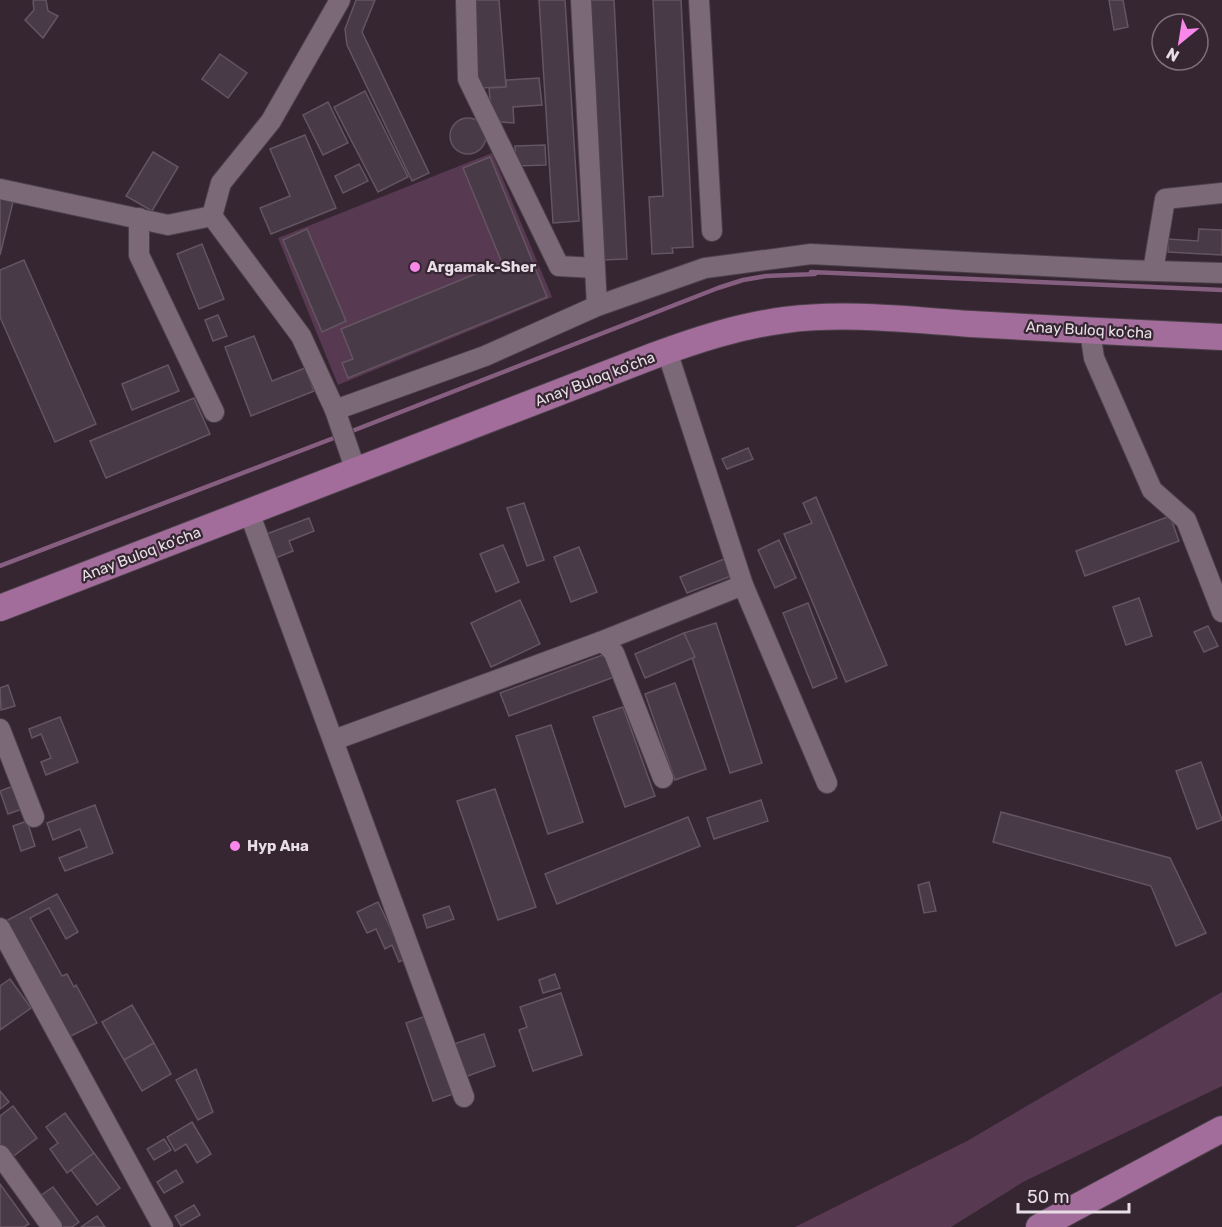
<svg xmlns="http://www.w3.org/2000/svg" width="1222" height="1227" font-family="Rubik,sans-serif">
<rect width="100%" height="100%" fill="#352632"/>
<g fill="#573a52">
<path d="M492 153 552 297 338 385 278 238Z"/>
<path d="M1222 992V1086L1023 1182 951 1227H795L967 1141Z"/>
</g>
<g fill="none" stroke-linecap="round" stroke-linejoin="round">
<g stroke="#865e80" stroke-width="4.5">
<path d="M347 433 718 288 743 280 766 276 815 274 811 272 1222 290"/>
<path d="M0 566 339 436"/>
</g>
</g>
<g fill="#493a47" stroke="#655461" stroke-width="1.5">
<path d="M35 0H46L48 11 58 16 43 38 25 20 34 10 33 1Z"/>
<path d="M356 0H375L362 32 429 173 412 181 347 45 345 29Z"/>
<path d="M473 0H499L506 87 477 88Z"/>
<path d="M539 0H565L579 221 553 223Z"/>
<path d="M589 0H614L627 259 601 260Z"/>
<path d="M653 0H681L693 247 672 248 673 253 652 254 649 197 663 196Z"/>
<path d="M1109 0H1123L1128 27 1114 30Z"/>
<path d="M220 54 247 73 228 98 202 79Z"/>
<path d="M539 78 542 105 513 107 514 123 501 122 491 111 489 88 506 87V80Z"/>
<path d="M365 91 408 177 378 192 334 107Z"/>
<path d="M328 102 348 143 323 155 303 115Z"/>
<circle cx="468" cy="136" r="18"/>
<path d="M305 135 336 208 271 234 260 208 290 196 270 149Z"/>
<path d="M545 145 546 165 516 166 515 146Z"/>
<path d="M153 152 178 167 152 211 126 196Z"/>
<path d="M490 157 547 297 348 378 342 363 353 359 341 329 502 263 463 168Z"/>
<path d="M359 164 368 181 343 193 335 176Z"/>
<path d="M0 199 13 202 0 255Z"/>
<path d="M307 229 346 321 322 332 283 240Z"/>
<path d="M1199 229 1222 230V255L1168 252V239L1198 241Z"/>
<path d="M202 244 224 299 199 309 177 254Z"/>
<path d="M24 260 96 424 55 442 0 317V270Z"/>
<path d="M218 315 227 336 213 341 205 320Z"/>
<path d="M254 336 272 381 305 368 314 391 251 416 225 347Z"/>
<path d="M168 365 179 391 132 410 122 384Z"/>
<path d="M194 398 210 434 106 478 90 441Z"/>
<path d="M748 448 753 459 727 469 722 459Z"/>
<path d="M816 497 887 665 846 682 784 534 812 523 803 503Z"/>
<path d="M524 503 544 560 527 566 507 508Z"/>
<path d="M1170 516 1179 541 1085 576 1076 551Z"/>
<path d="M309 518 314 531 289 541 293 551 273 559 264 535Z"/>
<path d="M779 540 796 578 775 588 758 550Z"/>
<path d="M503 545 519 582 496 592 480 554Z"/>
<path d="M579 547 597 592 571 602 554 557Z"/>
<path d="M724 559 731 576 687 593 680 577Z"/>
<path d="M1139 598 1152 636 1126 645 1113 607Z"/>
<path d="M520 600 540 644 491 667 471 623Z"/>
<path d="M808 603 837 678 813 688 783 613Z"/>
<path d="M716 623 762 763 730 773 684 633Z"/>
<path d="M1208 626 1218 646 1204 652 1194 632Z"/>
<path d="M684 633 695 657 645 678 635 654Z"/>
<path d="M605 654 614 677 509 716 500 693Z"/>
<path d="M675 683 706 769 675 780 645 694Z"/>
<path d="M8 685 15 706 1 710 0 688Z"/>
<path d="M623 707 655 796 625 807 593 717Z"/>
<path d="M60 717 78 762 46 775 41 762 51 758 41 734 32 738 29 729Z"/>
<path d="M551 725 583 822 548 834 516 736Z"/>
<path d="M1201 762 1222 820 1197 829 1176 771Z"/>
<path d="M13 786 22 809 8 814 0 791Z"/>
<path d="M495 789 536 907 498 920 457 801Z"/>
<path d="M761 800 768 821 714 839 707 818Z"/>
<path d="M95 805 113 853 65 871 59 858 87 847 80 829 53 840 47 823Z"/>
<path d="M1001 812 1170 858 1206 933 1176 946 1151 886 993 842Z"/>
<path d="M688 817 700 846 557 904 545 874Z"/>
<path d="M27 821 35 846 21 851 13 826Z"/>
<path d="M929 882 936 911 924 913 918 885Z"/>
<path d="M57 894 78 932 66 939 49 908 30 918 62 976 67 974 74 987 76 985 97 1023 67 1038 4 922Z"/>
<path d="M378 902 397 941 411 956 399 962 392 945 385 949 376 929 367 933 357 912Z"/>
<path d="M449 906 454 919 427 928 423 915Z"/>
<path d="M555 974 560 988 543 993 539 980Z"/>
<path d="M10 979 31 1008 0 1030V986Z"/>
<path d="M561 993 582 1055 533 1071 519 1030 527 1027 520 1007Z"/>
<path d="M132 1005 154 1043 124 1060 102 1022Z"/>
<path d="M429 1015 456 1093 433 1101 406 1023Z"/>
<path d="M484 1034 495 1066 465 1077 454 1044Z"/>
<path d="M154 1043 171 1074 142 1091 124 1060Z"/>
<path d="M196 1069 213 1112 198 1120 176 1080Z"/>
<path d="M0 1091 9 1102 0 1109Z"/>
<path d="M13 1106 37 1138 11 1158 0 1144V1116Z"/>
<path d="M65 1113 94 1153 67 1173 50 1149 58 1143 46 1127Z"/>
<path d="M192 1122 211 1154 197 1163 186 1144 175 1151 167 1137Z"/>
<path d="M164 1139 171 1150 154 1160 147 1149Z"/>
<path d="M94 1153 120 1188 97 1205 71 1170Z"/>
<path d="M176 1170 183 1182 164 1193 157 1182Z"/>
<path d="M0 1184 29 1224 24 1227H0Z"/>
<path d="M53 1187 79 1222 72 1227H63L40 1196Z"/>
<path d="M194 1205 200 1215 181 1226 175 1216Z"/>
<path d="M97 1216 105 1227H81Z"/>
</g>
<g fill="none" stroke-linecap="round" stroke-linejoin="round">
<g stroke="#4d414b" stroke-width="22">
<g id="minor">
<path d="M340 0 271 121 221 183 212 216 301 336 335 410 356 471"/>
<path d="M466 0 468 79 559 266 595 268"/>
<path d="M581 0 597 306"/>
<path d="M699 0 712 231"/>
<path d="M0 189 168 225 212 216"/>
<path d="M139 218V255L214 412"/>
<path d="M1153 271 1165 199 1222 193"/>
<path d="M1090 331 1094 358 1152 490 1186 520 1222 612"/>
<path d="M667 351 743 585 827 783"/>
<path d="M335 410 485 356 597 306 705 268 811 254 1122 270 1222 273"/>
<path d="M249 512 464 1097"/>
<path d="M600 642 743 585"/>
<path d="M0 729 34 817"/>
<path d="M334 740 600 642 607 645 614 653 663 778"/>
<path d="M0 928 163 1227"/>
<path d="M0 1155 52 1227"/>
</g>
</g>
<g stroke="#4d414b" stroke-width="28">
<g id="major">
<path d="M0 608 653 356C696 340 739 326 785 320 846 312 910 320 971 324 1055 329 1138 333 1222 337"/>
<path d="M1039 1227 1222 1129"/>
</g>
</g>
<use href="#minor" stroke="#7b6977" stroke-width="20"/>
<use href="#major" stroke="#a26d9a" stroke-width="26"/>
</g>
<g fill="#f987e9" stroke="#352632" stroke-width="2">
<circle cx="415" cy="267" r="6"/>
<circle cx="235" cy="846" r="6"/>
</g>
<g text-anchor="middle" stroke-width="4.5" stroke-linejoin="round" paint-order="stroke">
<g font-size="15" font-weight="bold" fill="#e8dee5" stroke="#352632" text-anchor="start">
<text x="427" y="272">Argamak-Sher</text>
<text x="247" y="851">Нур Ана</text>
</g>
<g font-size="15" fill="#e8dee5" stroke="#352632">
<text transform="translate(1089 330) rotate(3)" y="5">Anay Buloq ko'cha</text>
<text transform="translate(595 379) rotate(-21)" y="5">Anay Buloq ko'cha</text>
<text transform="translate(141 554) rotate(-21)" y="5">Anay Buloq ko'cha</text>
</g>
</g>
<g transform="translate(1180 42) rotate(210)"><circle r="28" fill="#352632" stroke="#7d707a" stroke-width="1.5"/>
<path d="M0-4.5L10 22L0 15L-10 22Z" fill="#f987e9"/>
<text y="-9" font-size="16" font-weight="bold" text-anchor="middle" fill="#e8dee5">N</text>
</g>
<path d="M1018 1203v9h111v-9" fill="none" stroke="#e8dee5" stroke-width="3"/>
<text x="1027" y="1203" font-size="18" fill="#e8dee5" stroke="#352632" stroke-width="4.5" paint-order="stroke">50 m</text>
</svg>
